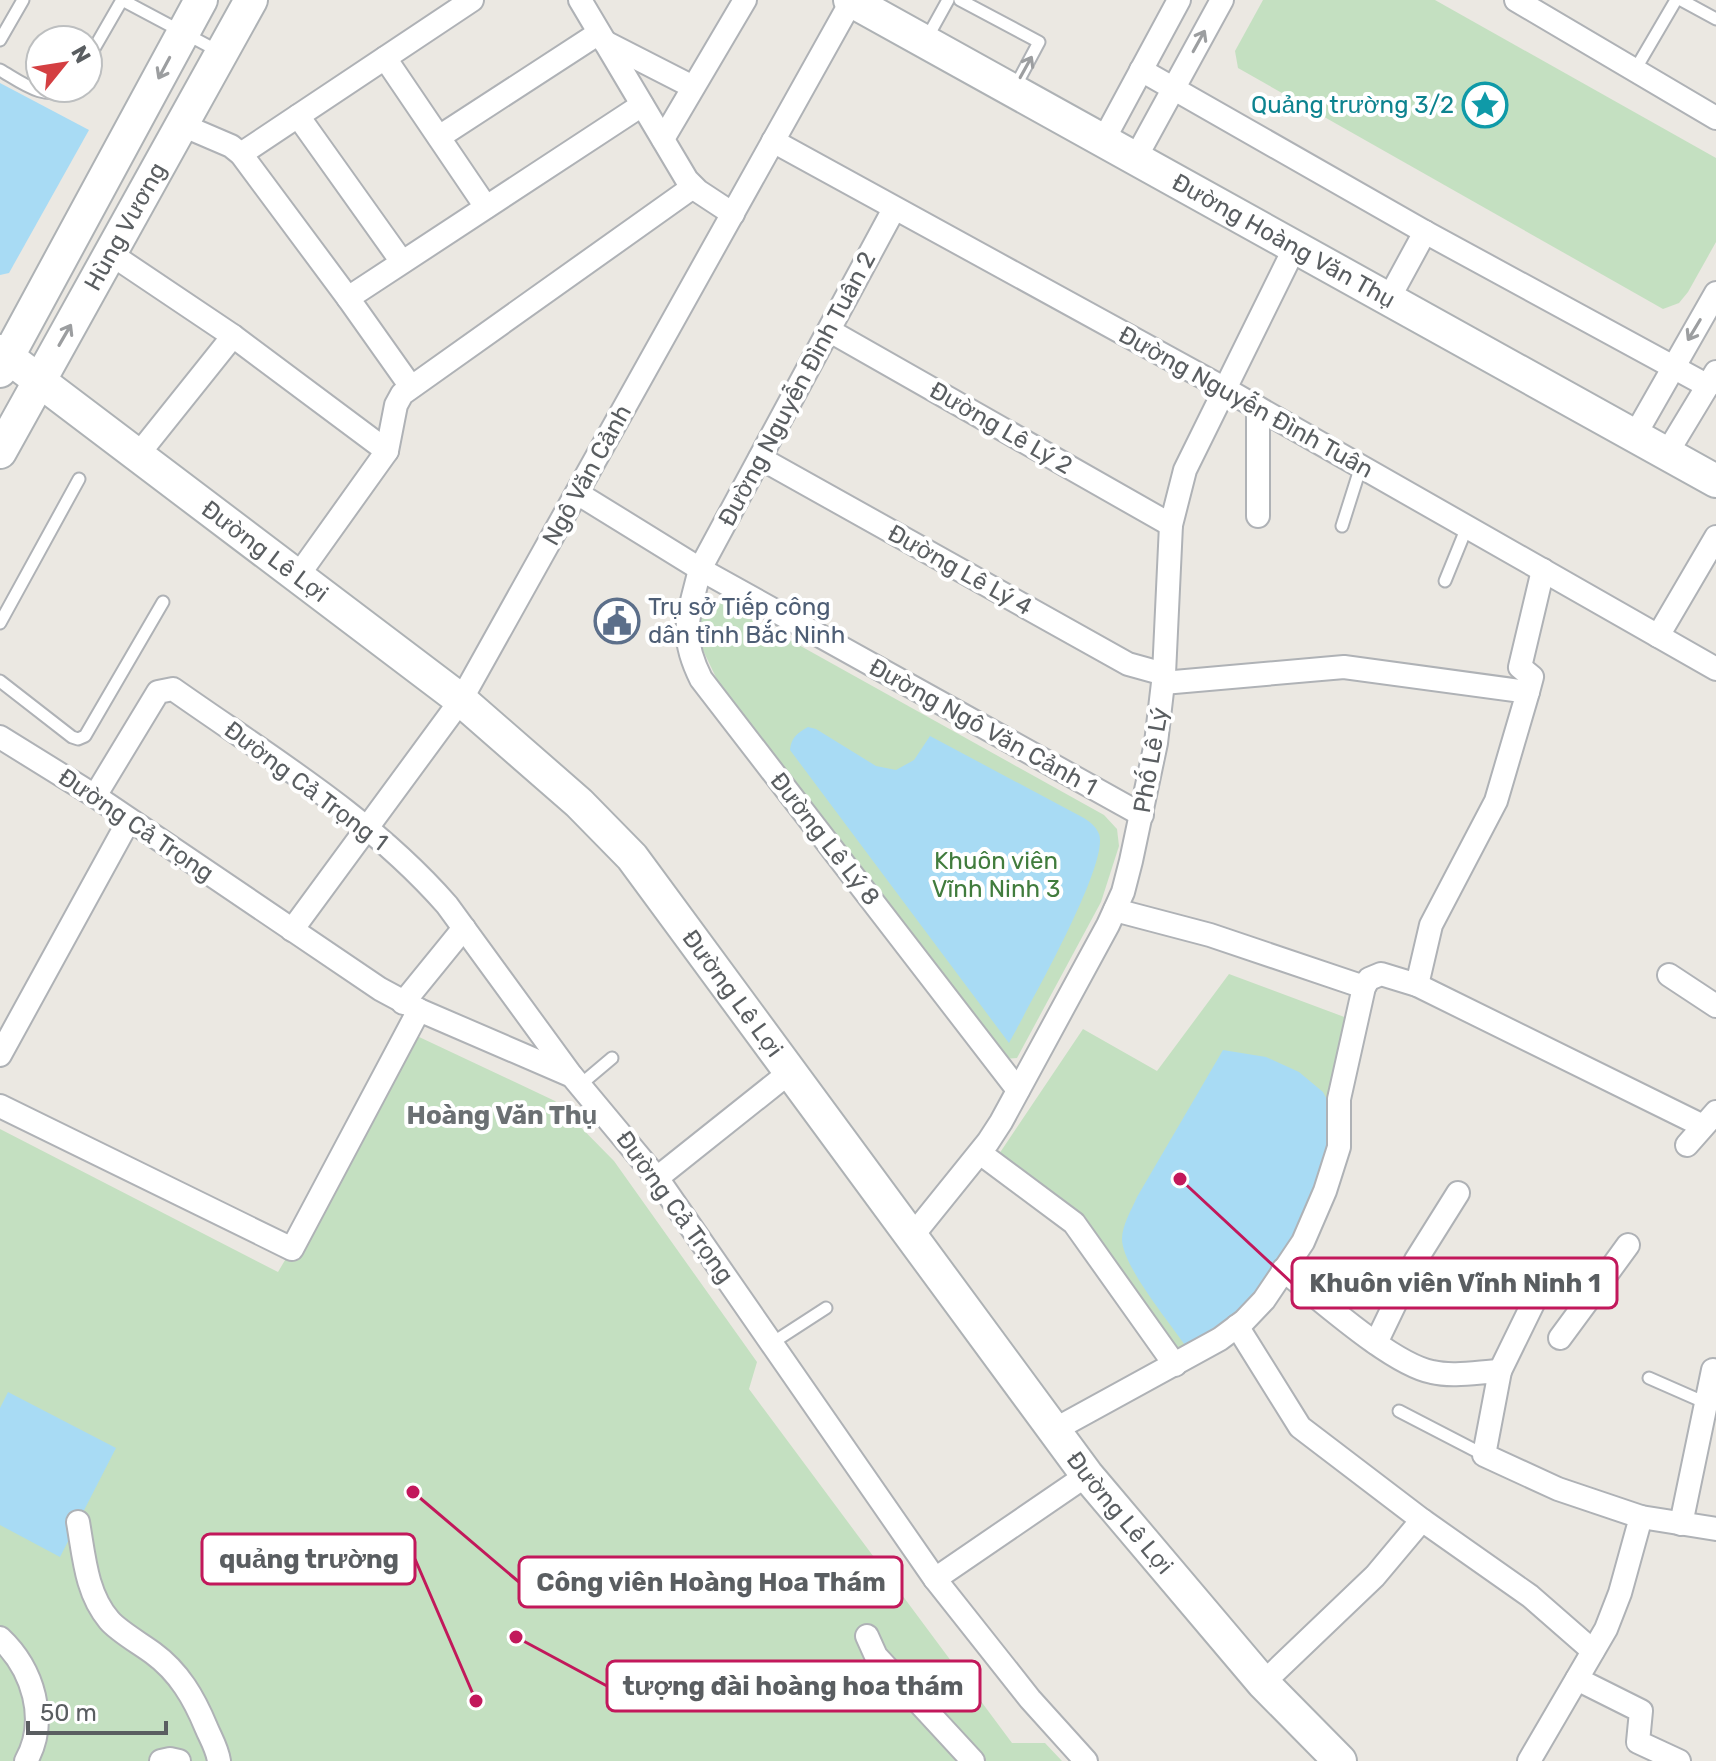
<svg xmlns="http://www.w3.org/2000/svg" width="1716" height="1761" font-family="Rubik,sans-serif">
<rect width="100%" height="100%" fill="#ebe8e2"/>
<g fill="#c4e0c1">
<path d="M1263 0H1435L1716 158V242L1688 292 1679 303 1663 309 1238 68 1235 51Z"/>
<path d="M707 594 1104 815 1117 829 1119 846 1101 902 1017 1058 1004 1059 721 688 702 648 693 619Z"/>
<path d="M1229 974 1347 1018 1337 1131 1182 1356 1095 1232 1061 1198 999 1154 1083 1029 1157 1071Z"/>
<path d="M417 1036 555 1101 614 1161 757 1362 749 1389 1012 1743H1045L1062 1761H0V1129L278 1272Z"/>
</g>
<g fill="#a8dbf4">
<path d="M0 83 89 130 9 273 0 275Z"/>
<path d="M808 727 816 729 876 766 896 770 914 760 930 736 1082 817C1089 821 1096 826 1099 834 1110 864 1027 1009 1009 1043L790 750C791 738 797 733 808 727Z"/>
<path d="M1223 1050 1266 1057 1299 1072 1323 1092 1335 1115 1320 1187 1276 1271 1245 1307 1217 1330 1187 1348C1171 1324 1122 1266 1122 1239 1122 1225 1132 1209 1137 1197Z"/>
<path d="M8 1392 116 1448 60 1557 0 1525V1408Z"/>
</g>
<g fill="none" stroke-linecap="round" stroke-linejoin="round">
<g stroke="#afb2b6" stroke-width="15">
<g id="lane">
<path d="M122 0 218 51"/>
<path d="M960 0 1039 42 1015 87"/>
<path d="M1681 0 1716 19"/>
<path d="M927 38 948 0"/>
<path d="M0 40 23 0"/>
<path d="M88 59 122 0"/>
<path d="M0 70C21 82 45 102 69 88"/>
<path d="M1635 70 1676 0"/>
<path d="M1342 526 1361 466"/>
<path d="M1445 581 1467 527"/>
<path d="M0 623 79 479"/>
<path d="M0 681 72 737 78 739 85 736 163 602"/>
<path d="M580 1085 612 1058"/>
<path d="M772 1343 826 1308"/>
<path d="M1649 1378 1706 1403"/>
<path d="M1399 1411 1484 1455"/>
</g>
</g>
<g stroke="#afb2b6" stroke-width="26">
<g id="street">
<path d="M580 0 687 180 698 191 733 214"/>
<path d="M1516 0 1716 118"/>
<path d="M605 42 693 87"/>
<path d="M385 58 486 207"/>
<path d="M1141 70 1425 232 1708 386"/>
<path d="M298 116 402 262"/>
<path d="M182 125 231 146 241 154 348 298"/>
<path d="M439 137 599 33"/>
<path d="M663 139 745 0"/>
<path d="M773 141 1225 389 1716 669"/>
<path d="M1103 141 1179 0"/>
<path d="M241 154 472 0"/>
<path d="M1135 159 1222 0"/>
<path d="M894 209 700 569C689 616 678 633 701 679L1018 1090"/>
<path d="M111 254 233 336 387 451"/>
<path d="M1388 300 1425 232"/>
<path d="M830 331 1171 525"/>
<path d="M411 387 348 298 642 105"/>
<path d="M1258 408V516"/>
<path d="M1635 435 1716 293"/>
<path d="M1667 453 1716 372"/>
<path d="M137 456 233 336"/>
<path d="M760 458 1128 664 1164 674"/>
<path d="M577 493 700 569 1142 815"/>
<path d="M297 577 387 451 396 405 402 394 693 187"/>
<path d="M1658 636 1716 537"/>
<path d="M1163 683 1344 667 1528 692 1496 801 1431 925 1417 985"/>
<path d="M1528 692 1532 677 1520 667 1543 570"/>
<path d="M0 737 95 796 380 989 419 1010 572 1076 657 1178 935 1579 1030 1699 1086 1761"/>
<path d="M95 796 158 692 173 689C268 756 370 817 447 905L571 1075"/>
<path d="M1115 910 1210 935 1364 987 1369 979 1381 974 1417 985 1703 1126"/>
<path d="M292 930 461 700 852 0"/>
<path d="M1669 975 1716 1006"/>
<path d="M403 1003 464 928"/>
<path d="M0 1055 129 820"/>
<path d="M0 1106 292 1249 419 1010"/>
<path d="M1687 1145 1716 1112"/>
<path d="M980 1153 1074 1223 1175 1365"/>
<path d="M657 1178 790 1072"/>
<path d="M913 1235 988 1142 1001 1122 1108 925 1123 892 1131 861 1156 743 1164 674 1171 525 1185 470 1294 249"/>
<path d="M1283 1270C1318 1297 1391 1364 1432 1372 1453 1377 1478 1372 1500 1371L1484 1455 1558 1489 1641 1517 1620 1593 1606 1629 1529 1761"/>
<path d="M1237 1326 1300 1427 1422 1520 1530 1596 1593 1651"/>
<path d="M1560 1338 1588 1300"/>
<path d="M1376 1343 1416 1260 1458 1193"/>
<path d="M1500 1371 1544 1281 1552 1278 1588 1300 1628 1245"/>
<path d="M1054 1430 1220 1339 1244 1321 1264 1300 1303 1242 1325 1191 1339 1147V1099L1364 987"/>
<path d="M1641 1517 1716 1529"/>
<path d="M78 1522C84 1556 86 1593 109 1620 118 1631 141 1644 153 1653 179 1672 194 1698 206 1727 211 1739 217 1748 219 1761"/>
<path d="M1681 1524 1713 1370"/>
<path d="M935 1579 1087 1475"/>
<path d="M867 1636 876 1656 973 1761"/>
<path d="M0 1638C33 1669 49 1720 26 1761"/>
<path d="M1577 1679 1641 1711 1638 1742 1679 1761"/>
<path d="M1263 1683 1375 1576 1422 1520"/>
<path d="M161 1761 170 1759 179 1761"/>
</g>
</g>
<g stroke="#aeb2b5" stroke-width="36">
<g id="secondary">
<path id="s1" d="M850 0 1716 481"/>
<path id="s2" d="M0 351 461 700 579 803 632 857 1087 1475 1263 1683 1340 1761"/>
<path d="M0 371 201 0"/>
<path id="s3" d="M0 452 251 0"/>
</g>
</g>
<use href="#lane" stroke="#fff" stroke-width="11"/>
<use href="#street" stroke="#fff" stroke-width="22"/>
<use href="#secondary" stroke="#fff" stroke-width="32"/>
</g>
<defs><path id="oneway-shaft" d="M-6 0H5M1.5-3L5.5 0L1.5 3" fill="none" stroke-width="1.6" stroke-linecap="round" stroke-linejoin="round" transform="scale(2)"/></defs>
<g stroke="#9c9ea0">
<use href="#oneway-shaft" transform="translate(1199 41) rotate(-61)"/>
<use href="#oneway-shaft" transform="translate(1026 67) rotate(-61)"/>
<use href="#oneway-shaft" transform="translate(164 68) rotate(118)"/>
<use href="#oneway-shaft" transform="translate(1694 330) rotate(121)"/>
<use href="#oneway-shaft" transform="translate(65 335) rotate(-60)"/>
</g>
<defs>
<g id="sight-ring" transform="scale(2.3)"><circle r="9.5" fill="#fff" stroke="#0f9aa8" stroke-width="1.5"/><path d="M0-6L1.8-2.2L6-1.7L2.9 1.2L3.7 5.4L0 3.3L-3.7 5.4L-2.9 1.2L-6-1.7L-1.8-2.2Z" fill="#0f9aa8"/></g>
<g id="civic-ring" transform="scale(2.3)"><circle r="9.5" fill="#fff" stroke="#5c6f8a" stroke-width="1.5"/><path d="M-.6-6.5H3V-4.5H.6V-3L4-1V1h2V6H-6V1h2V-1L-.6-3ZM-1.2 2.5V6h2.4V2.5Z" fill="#5c6f8a"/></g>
</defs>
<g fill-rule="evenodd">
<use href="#sight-ring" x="1485" y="105"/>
<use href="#civic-ring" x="617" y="621"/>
</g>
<g text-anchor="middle" stroke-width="8" stroke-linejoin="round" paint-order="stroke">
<g font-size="24" fill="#0d838f" stroke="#fff" text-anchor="end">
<text x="1454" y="113">Quảng trường 3/2</text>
</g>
<g font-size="24" fill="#5a5e61" stroke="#fff">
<text dy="8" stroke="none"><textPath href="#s3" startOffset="258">Hùng Vương</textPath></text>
<text dy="8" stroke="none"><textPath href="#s1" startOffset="496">Đường Hoàng Văn Thụ</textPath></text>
<text transform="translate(797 389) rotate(-62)" y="8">Đường Nguyễn Đình Tuân 2</text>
<text transform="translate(1246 402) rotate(29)" y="8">Đường Nguyễn Đình Tuân</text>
<text transform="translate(1001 428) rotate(30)" y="8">Đường Lê Lý 2</text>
<text transform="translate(587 475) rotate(-61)" y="8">Ngô Văn Cảnh</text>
<text dy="8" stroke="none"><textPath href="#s2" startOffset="332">Đường Lê Lợi</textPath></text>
<text transform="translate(960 570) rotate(29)" y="8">Đường Lê Lý 4</text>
<text transform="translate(983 727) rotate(29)" y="8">Đường Ngô Văn Cảnh 1</text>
<text transform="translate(1151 760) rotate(-80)" y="8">Phố Lê Lý</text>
<text transform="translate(306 786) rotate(37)" y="8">Đường Cả Trọng 1</text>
<text transform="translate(136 825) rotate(34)" y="8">Đường Cả Trọng</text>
<text transform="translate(825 839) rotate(52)" y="8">Đường Lê Lý 8</text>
<text dy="8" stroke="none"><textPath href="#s2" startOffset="980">Đường Lê Lợi</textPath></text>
<text transform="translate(675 1207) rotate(54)" y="8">Đường Cả Trọng</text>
<text dy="8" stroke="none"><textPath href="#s2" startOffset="1628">Đường Lê Lợi</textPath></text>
</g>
<g font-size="24" fill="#4e5e75" stroke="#fff" text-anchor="start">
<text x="648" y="615">Trụ sở Tiếp công<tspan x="648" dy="28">dân tỉnh Bắc Ninh</tspan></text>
</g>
<g font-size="24" fill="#417c3d" stroke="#fff">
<text x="996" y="869">Khuôn viên<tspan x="996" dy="28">Vĩnh Ninh 3</tspan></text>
</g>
<g font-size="26" font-weight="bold" fill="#6b7073" stroke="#fff">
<text x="502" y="1124">Hoàng Văn Thụ</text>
</g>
</g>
<path fill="none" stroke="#c2185b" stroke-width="3" d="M1180 1179L1292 1283M476 1701L415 1559M413 1492L519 1582M516 1637L607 1686"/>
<g fill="#c2185b" stroke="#fff" stroke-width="3">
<circle cx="1180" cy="1179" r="8"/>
<circle cx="476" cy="1701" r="8"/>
<circle cx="413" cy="1492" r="8"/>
<circle cx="516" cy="1637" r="8"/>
</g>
<g fill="#fff" stroke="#c2185b" stroke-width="3">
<rect x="1292" y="1258" width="325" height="50" rx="8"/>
<rect x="202" y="1534" width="213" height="50" rx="8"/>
<rect x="519" y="1557" width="383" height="50" rx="8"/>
<rect x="607" y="1661" width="373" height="50" rx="8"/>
</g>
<g font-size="26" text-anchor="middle" font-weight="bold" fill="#5a5e61">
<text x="1455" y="1292">Khuôn viên Vĩnh Ninh 1</text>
<text x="309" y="1568">quảng trường</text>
<text x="711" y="1591">Công viên Hoàng Hoa Thám</text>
<text x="793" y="1695">tượng đài hoàng hoa thám</text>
</g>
<g transform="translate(64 64) rotate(60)"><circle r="38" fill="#ffffff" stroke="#bdbfc0" stroke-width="2"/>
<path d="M0-6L14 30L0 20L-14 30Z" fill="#d43f42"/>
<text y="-12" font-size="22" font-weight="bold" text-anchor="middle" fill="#5a5e61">N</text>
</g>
<path d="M28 1721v12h138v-12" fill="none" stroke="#5a5e61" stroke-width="4"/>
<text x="40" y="1721" font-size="24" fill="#5a5e61" stroke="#ffffff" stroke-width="6" paint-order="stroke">50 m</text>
</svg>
